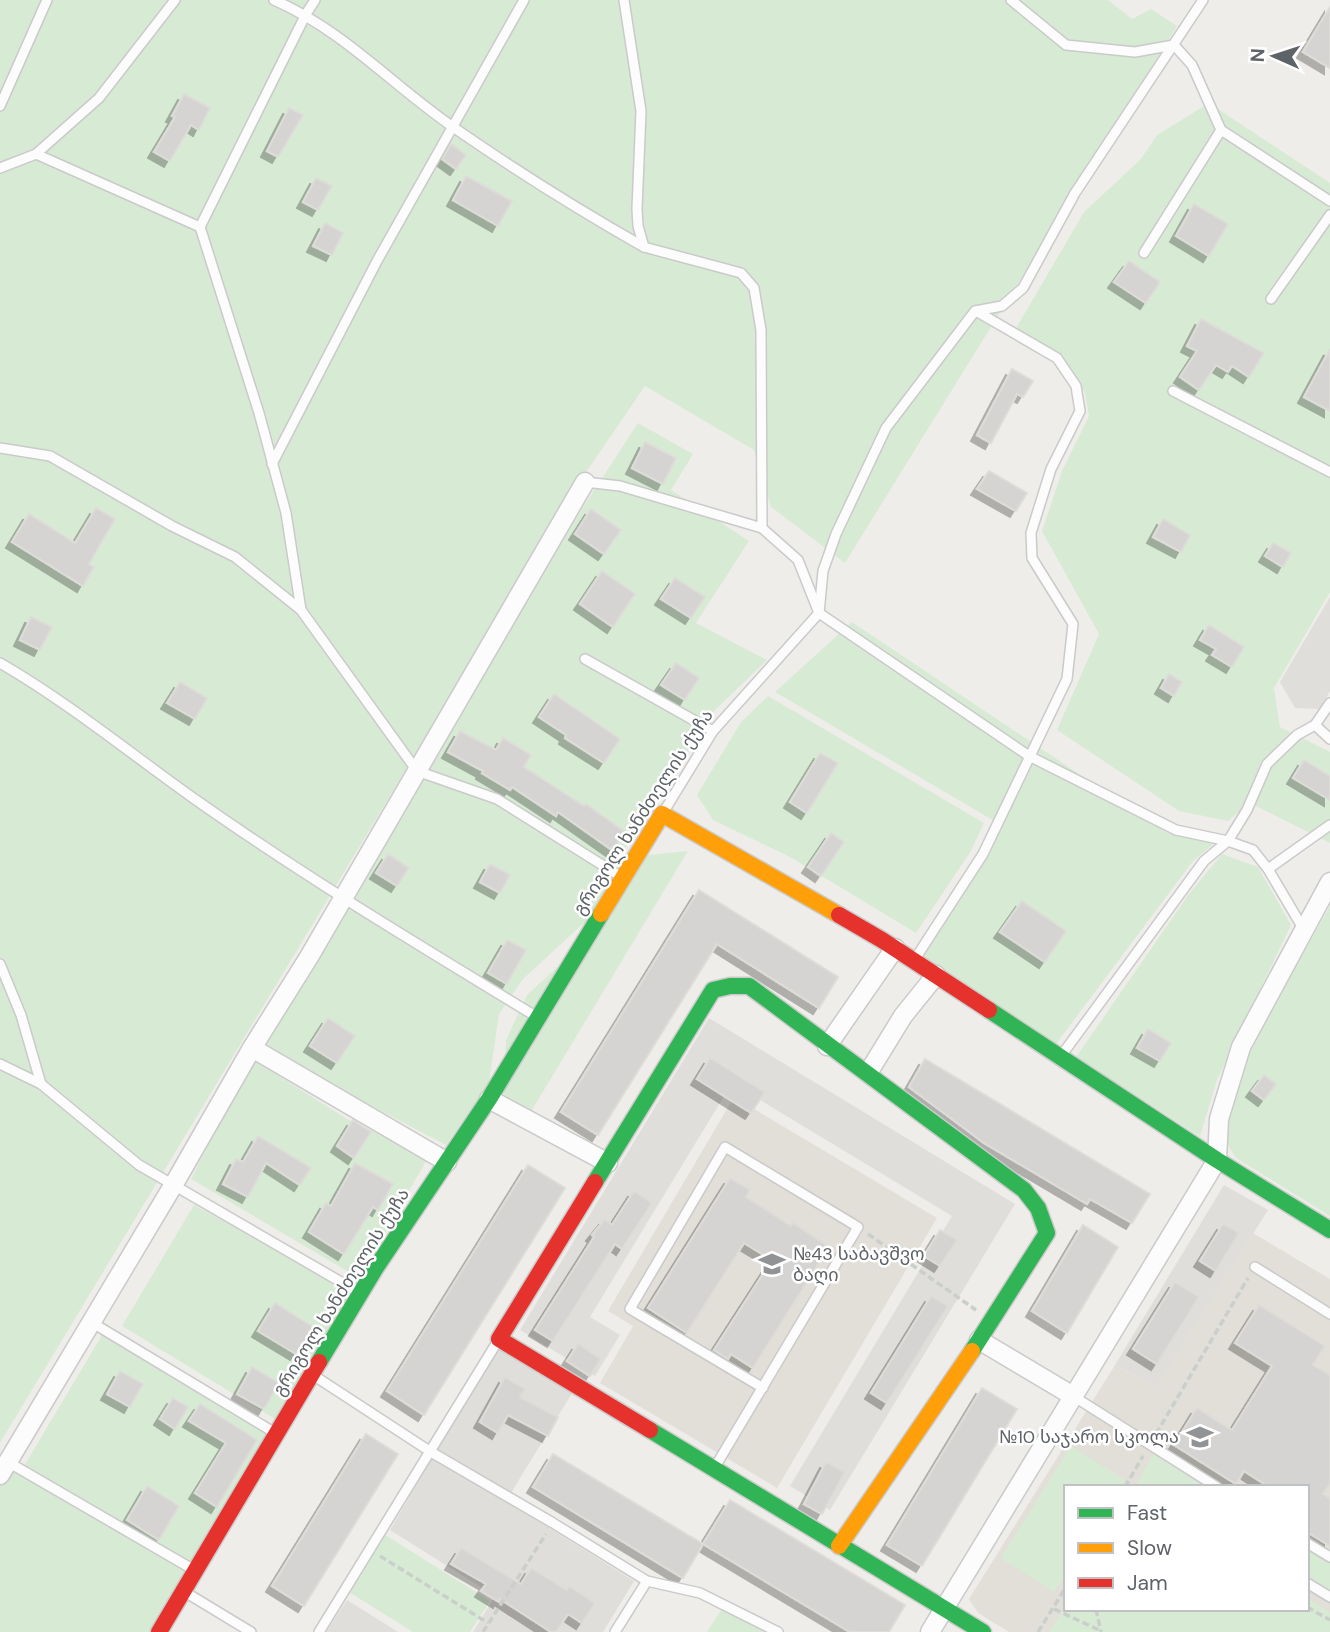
<svg xmlns="http://www.w3.org/2000/svg" width="1330" height="1632" font-family="'DM Sans','Noto Sans Georgian',sans-serif">
<defs>
<filter id="shadow"><feDropShadow dx="-6" dy="6" stdDeviation="0" flood-color="#0004"/></filter>
</defs>
<rect width="100%" height="100%" fill="#efede9"/>
<g fill="#e0deda">
<path d="M1330 597V691L1320 709 1295 708 1280 682Z"/>
<path d="M709 1018 1015 1204 830 1510 790 1486 952 1216 732 1083 590 1317 620 1335 595 1376 520 1330Z"/>
<path d="M1224 1185 1268 1210 1157 1387 1115 1365Z"/>
<path d="M499 1344 574 1390 506 1501 634 1581 603 1632H473L495 1596 390 1530Z"/>
<path d="M347 1600 398 1632H326Z"/>
</g>
<g fill="#e2dfd9" fill-rule="evenodd">
<path d="M734 1097 937 1218 777 1488 600 1383 633 1326 608 1311Z"/>
<path d="M1253 1233 1330 1279V1632H1009L978 1613 969 1599 1115 1365 1157 1387ZM1066 1487H1307V1609H1066Z"/>
</g>
<g fill="#d7ebd4">
<path d="M0 0H1108L1132 19 1151 9 1177 26 845 563 771 507 754 450 645 386 578 484 0 1443Z"/>
<path d="M1209 103 1330 183V592L1274 688 1280 727 1330 752V843L1250 803 1228 821 1179 811 1057 730 1099 634 1042 531 1062 471 1089 416 1085 393 1067 367 1015 330 1084 212 1141 159 1157 135Z"/>
<path d="M638 423 693 454 671 490 749 541 696 623 767 660 715 710 610 872 597 911 523 979 499 1014 489 1083 446 1145 372 1106 256 1057 580 512Z"/>
<path d="M852 622 1167 833 1216 842 1193 861 1056 1044 923 955 988 855 1001 825 775 692Z"/>
<path d="M768 696 984 823 971 851 916 933 792 858 713 820 697 795 741 722Z"/>
<path d="M688 851 532 1110 504 1095 506 1040 527 995 601 927 640 856Z"/>
<path d="M1222 854 1258 867 1291 925 1217 1080 1200 1136 1076 1057 1189 894Z"/>
<path d="M1330 906V1216L1236 1158 1223 1137 1249 1055 1288 980Z"/>
<path d="M252 1059 347 1119 429 1156 359 1278 191 1179Z"/>
<path d="M194 1205 352 1290 275 1419 122 1326Z"/>
<path d="M102 1335 267 1434 190 1563 24 1466Z"/>
<path d="M1071 1446 1125 1480 1120 1487H1066V1574L1054 1592 1001 1558Z"/>
<path d="M1154 1453 1204 1487H1135Z"/>
<path d="M11 1467 191 1572 155 1632H0V1485Z"/>
<path d="M384 1534 490 1601 470 1632H413L349 1592Z"/>
<path d="M1307 1546 1330 1560V1588L1327 1593 1307 1581Z"/>
<path d="M1307 1598 1330 1613V1632H1050L1066 1606V1609H1307Z"/>
<path d="M725 1604 769 1632H707Z"/>
</g>
<g fill="#d5d4d2" stroke="#dedcd8" stroke-width="2" filter="url(#shadow)">
<path d="M1330 7V68L1303 52Z"/>
<path d="M184 94 210 108 199 130 191 125 170 161 154 152 175 117 172 116Z"/>
<path d="M289 108 303 115 278 157 267 151Z"/>
<path d="M451 144 466 155 456 169 442 159Z"/>
<path d="M466 176 512 201 498 226 453 200Z"/>
<path d="M316 178 332 186 318 210 303 202Z"/>
<path d="M1194 204 1228 224 1209 256 1176 236Z"/>
<path d="M325 223 343 233 332 255 313 246Z"/>
<path d="M1129 261 1160 282 1146 303 1114 282Z"/>
<path d="M1201 319 1264 353 1249 377 1232 366 1228 372 1216 365 1199 390 1180 377 1197 351 1187 346Z"/>
<path d="M1330 349V411L1304 397Z"/>
<path d="M1012 369 1033 381 1023 397 1017 394 991 443 977 435Z"/>
<path d="M645 442 676 458 663 484 632 468Z"/>
<path d="M989 471 1027 493 1016 511 977 489Z"/>
<path d="M96 508 115 519 89 564 94 567 83 586 12 542 29 514 75 543Z"/>
<path d="M591 509 621 530 604 554 575 534Z"/>
<path d="M1163 519 1190 535 1181 552 1153 537Z"/>
<path d="M1273 543 1291 553 1283 567 1265 556Z"/>
<path d="M602 571 635 594 613 627 580 604Z"/>
<path d="M675 578 705 597 691 618 661 599Z"/>
<path d="M31 617 52 627 40 650 20 640Z"/>
<path d="M1209 625 1244 647 1232 667 1212 655 1216 649 1200 640Z"/>
<path d="M676 663 699 678 685 700 661 685Z"/>
<path d="M1169 674 1182 682 1174 696 1161 688Z"/>
<path d="M180 682 207 698 195 719 167 703Z"/>
<path d="M554 694 620 739 604 763 565 738 566 735 539 717Z"/>
<path d="M460 731 496 750 503 738 531 755 524 767 584 806 586 804 625 832 612 850 558 812 556 816 512 787 510 790 482 773 483 771 448 752Z"/>
<path d="M820 753 838 763 807 813 790 802Z"/>
<path d="M1304 760 1330 776V800L1293 778Z"/>
<path d="M831 833 844 842 821 876 808 867Z"/>
<path d="M388 854 409 868 397 886 376 873Z"/>
<path d="M490 864 510 875 500 893 480 882Z"/>
<path d="M699 890 838 977 819 1008 717 944 598 1135 561 1112Z"/>
<path d="M1022 901 1066 931 1045 962 1000 932Z"/>
<path d="M507 940 526 950 507 984 488 973Z"/>
<path d="M328 1018 355 1036 337 1063 310 1046Z"/>
<path d="M1148 1029 1171 1043 1160 1061 1137 1048Z"/>
<path d="M710 1058 765 1092 751 1113 697 1079Z"/>
<path d="M925 1059 1150 1194 1132 1223 1090 1199 1087 1204 984 1143 909 1087Z"/>
<path d="M1264 1075 1276 1084 1264 1100 1252 1091Z"/>
<path d="M353 1120 371 1132 354 1158 337 1146Z"/>
<path d="M258 1136 311 1168 300 1185 266 1163 248 1197 223 1184 236 1159 243 1162Z"/>
<path d="M355 1163 393 1184 378 1210 373 1207 344 1254 309 1232 326 1203 331 1206Z"/>
<path d="M528 1165 565 1188 424 1415 387 1391Z"/>
<path d="M730 1178 750 1190 746 1197 791 1226 793 1223 829 1247 753 1368 731 1354 728 1359 714 1350 772 1260 744 1243 687 1333 648 1308Z"/>
<path d="M634 1191 652 1203 622 1249 615 1244 553 1341 535 1330 594 1237 592 1235 605 1219 612 1225Z"/>
<path d="M1223 1224 1239 1233 1216 1271 1200 1261Z"/>
<path d="M1083 1225 1118 1247 1067 1333 1032 1311Z"/>
<path d="M940 1230 957 1240 940 1266 924 1256Z"/>
<path d="M1175 1282 1199 1297 1157 1364 1133 1349Z"/>
<path d="M931 1296 948 1306 887 1403 871 1393Z"/>
<path d="M275 1303 313 1327 296 1354 258 1331Z"/>
<path d="M1259 1305 1325 1346 1313 1365 1330 1375V1483L1323 1494 1330 1498V1546L1307 1532V1487H1269L1244 1471 1236 1484 1174 1445 1197 1408 1232 1430 1272 1366 1235 1343Z"/>
<path d="M578 1344 601 1359 590 1376 567 1361Z"/>
<path d="M252 1367 279 1383 264 1409 237 1394Z"/>
<path d="M120 1371 143 1384 130 1407 107 1394Z"/>
<path d="M505 1377 525 1389 520 1397 558 1417 548 1436 508 1415 498 1433 480 1422Z"/>
<path d="M982 1388 1017 1409 922 1566 887 1545Z"/>
<path d="M173 1398 188 1407 175 1429 160 1419Z"/>
<path d="M200 1404 257 1440 217 1507 195 1493 226 1443 189 1421Z"/>
<path d="M366 1434 398 1454 304 1606 272 1586Z"/>
<path d="M553 1454 703 1544 683 1578 533 1487Z"/>
<path d="M826 1462 845 1472 822 1514 804 1504Z"/>
<path d="M147 1486 179 1506 159 1540 127 1520Z"/>
<path d="M730 1500 905 1605 889 1632H850L703 1544Z"/>
<path d="M461 1548 521 1584 531 1568 567 1590 569 1586 595 1603 582 1623 568 1614 556 1632H551L500 1599 499 1602 481 1591 486 1584 451 1564Z"/>
</g>
<g fill="none" stroke-linecap="round" stroke-linejoin="round">
<g stroke="#cacaca" stroke-width="12">
<g id="lane">
<path d="M274 0C343 30 392 85 453 127 515 170 579 210 644 247"/>
<path d="M624 0 641 111 637 209 638 226 644 247 741 273 754 288 761 330 762 528"/>
<path d="M1011 0 1066 45 1135 52 1174 45"/>
<path d="M1174 45 1192 65 1221 130 1330 201"/>
<path d="M0 106 47 0"/>
<path d="M36 154 200 227"/>
<path d="M0 168 36 154 99 98 175 0"/>
<path d="M1144 253 1221 130"/>
<path d="M1271 299 1330 215"/>
<path d="M1173 391 1330 472"/>
<path d="M0 448 50 456 172 526 235 557 301 610 417 771 497 799 623 878"/>
<path d="M272 464 377 261 524 0"/>
<path d="M585 482 620 486 762 528 798 560 819 613 1029 756 1176 830 1228 841 1253 850 1268 869 1304 930"/>
<path d="M301 610 286 513 259 413 200 227 306 14 315 0"/>
<path d="M585 659 713 731"/>
<path d="M0 663C69 703 131 754 196 800 307 878 422 947 537 1017"/>
<path d="M1330 703 1315 725 1330 739"/>
<path d="M663 813 713 731 819 613 823 571 836 534 886 428 975 311 1002 306 1023 288 1075 193 1203 0"/>
<path d="M1268 869 1330 825"/>
<path d="M915 959 983 854 1067 679 1073 624 1032 558 1031 533 1051 469 1080 411 1076 386 1057 358 976 311"/>
<path d="M0 964 21 1015 41 1084"/>
<path d="M1061 1056 1204 861 1228 841 1247 810 1267 764 1297 735 1315 725"/>
<path d="M0 1064 41 1084 139 1165 360 1293"/>
<path d="M1255 1267 1330 1314"/>
<path d="M91 1322 275 1433"/>
<path d="M313 1375 431 1452 553 1523 647 1581 700 1593 778 1632"/>
<path d="M1073 1396 1217 1487"/>
<path d="M8 1462 194 1570"/>
<path d="M715 1467 858 1227 725 1147 630 1309 763 1388"/>
<path d="M1307 1543 1330 1557"/>
<path d="M1307 1583 1330 1597"/>
<path d="M185 1592 251 1632"/>
<path d="M319 1632 499 1339"/>
<path d="M615 1632 647 1581"/>
</g>
</g>
<g stroke="#cacaca" stroke-width="21">
<g id="street">
<path d="M827 1046 895 948"/>
<path d="M252 1048 447 1162"/>
<path d="M868 1073 903 1016 936 975"/>
<path d="M489 1099 608 1163"/>
<path d="M979 1340 1073 1396"/>
<path d="M0 1475 174 1184 252 1048 309 957 585 482"/>
<path d="M930 1632 1217 1160 1219 1119 1241 1047 1330 882"/>
</g>
</g>
<g stroke="#cbcbcb" stroke-width="19">
<g id="fast">
<path d="M989 1010 1217 1160 1330 1230"/>
<path d="M595 1182 713 990 730 986H749L1024 1190 1038 1208 1047 1233 972 1351"/>
<path d="M319 1362 375 1269 489 1099 601 914"/>
<path d="M650 1430 983 1632"/>
</g>
</g>
<g stroke="#cbcbcb" stroke-width="19">
<g id="slow">
<path d="M601 914 662 814 839 915"/>
<path d="M839 1546 972 1351"/>
</g>
</g>
<g stroke="#cbcbcb" stroke-width="19">
<g id="jam">
<path d="M839 915 882 940 989 1010"/>
<path d="M595 1182 499 1339 650 1430"/>
<path d="M159 1632 319 1362"/>
</g>
</g>
<g stroke="#cacfcb" stroke-width="3.5" stroke-dasharray="7 3.5" stroke-linecap="butt">
<path d="M868 1234 976 1310"/>
<path d="M1156 1434 1248 1278"/>
<path d="M1125 1487 1143 1456"/>
<path d="M380 1556 488 1623"/>
<path d="M1307 1607 1330 1620"/>
<path d="M1054 1609 1099 1630"/>
<path d="M1096 1609 1101 1632"/>
<path d="M483 1632 546 1534"/>
<path d="M1038 1632 1066 1587"/>
</g>
<use href="#lane" stroke="#fdfcfc" stroke-width="9"/>
<use href="#street" stroke="#fdfcfc" stroke-width="18"/>
<use href="#fast" stroke="#30b455" stroke-width="16"/>
<use href="#slow" stroke="#ff9f0a" stroke-width="16"/>
<use href="#jam" stroke="#e5322d" stroke-width="16"/>
</g>
<defs>
<g id="school-bare" transform="scale(2.1)"><path d="M0-5L7-2L0 1L-7-2ZM-4 1L0 2.5L4 1V4Q0 6-4 4Z" fill="#919395" stroke="#fff" stroke-width="2.5" paint-order="stroke"/></g>
</defs>
<g fill-rule="evenodd">
<use href="#school-bare" x="772" y="1264"/>
<use href="#school-bare" x="1200" y="1437"/>
</g>
<g text-anchor="middle" stroke-width="5" stroke-linejoin="round" paint-order="stroke">
<g font-size="18" fill="#5e6368" stroke="#fff">
<text transform="translate(643 812) rotate(-57)" y="6">გრიგოლ ხანძთელის ქუჩა</text>
<text transform="translate(341 1292) rotate(-58)" y="6">გრიგოლ ხანძთელის ქუჩა</text>
</g>
<g font-size="18" fill="#5e6368" stroke="#fff" text-anchor="start">
<text x="793" y="1260">№43 საბავშვო<tspan x="793" dy="21">ბაღი</tspan></text>
<text x="1179" y="1443" text-anchor="end">№10 საჯარო სკოლა</text>
</g>
</g>
<rect x="1064" y="1485" width="245" height="126" fill="#ffffff" stroke="#bfc1c3" stroke-width="2"/>
<rect x="1078" y="1508" width="35" height="10" fill="#30b455" stroke="#bfc1c3" stroke-width="2"/>
<text x="1127" y="1520" font-size="21" fill="#5e6368">Fast</text>
<rect x="1078" y="1543" width="35" height="10" fill="#ff9f0a" stroke="#bfc1c3" stroke-width="2"/>
<text x="1127" y="1555" font-size="21" fill="#5e6368">Slow</text>
<rect x="1078" y="1578" width="35" height="10" fill="#e5322d" stroke="#bfc1c3" stroke-width="2"/>
<text x="1127" y="1590" font-size="21" fill="#5e6368">Jam</text>
<g transform="translate(1274 56) rotate(273)" stroke="#ffffff" stroke-width="5" paint-order="stroke">
<path d="M0-5L12 26L0 18L-12 26Z" fill="#5e6368"/>
<text y="-10" font-size="19" font-weight="bold" text-anchor="middle" fill="#5e6368">N</text>
</g>
</svg>
